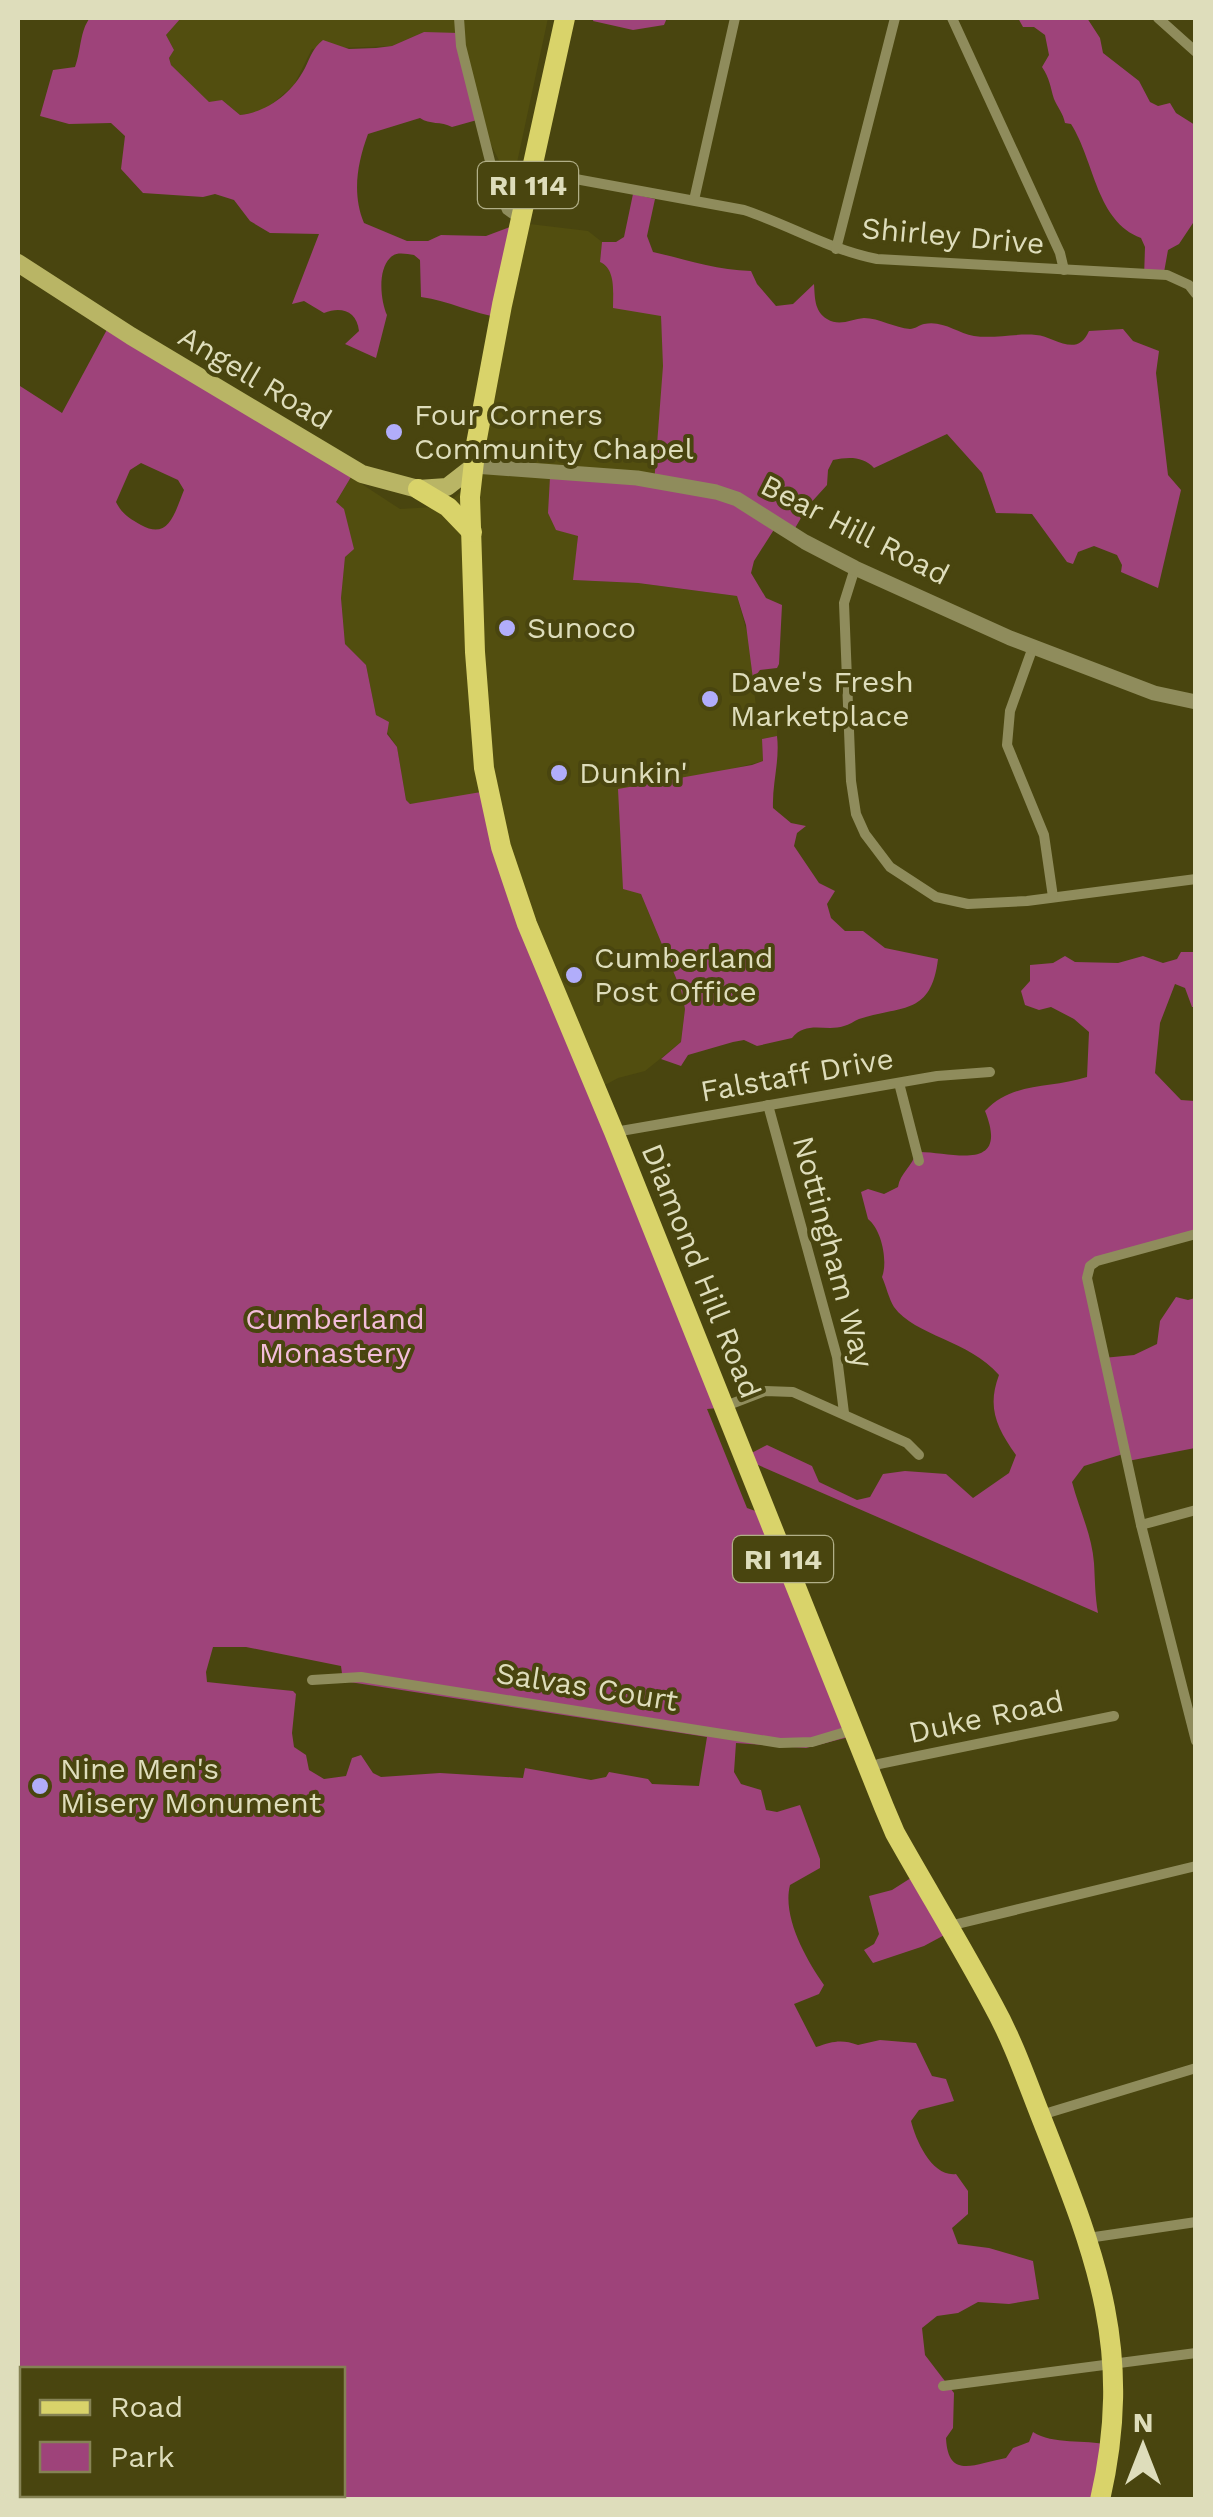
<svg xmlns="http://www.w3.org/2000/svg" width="1213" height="2517" font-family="'Work Sans',sans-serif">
<rect width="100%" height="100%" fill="#49450f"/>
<g fill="#524e0f">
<path d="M181 18H548L512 186 478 119 424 32 392 46 312 49 294 85 264 111 240 115 222 100 209 103 171 65 169 58 174 50 166 35Z"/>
<path d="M513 222 588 231 602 242 600 261 661 316 664 366 654 484 578 535 574 580 638 583 737 596 749 640 757 717 777 724V736L762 739 763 761 716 773 641 894 681 990 685 1009 681 1042 645 1071 618 1078 592 1092 487 792 422 803 410 804 406 800 397 747 376 715 366 665 345 644 341 598 345 557 336 502 351 477 400 509 434 507 454 498 470 483Z"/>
</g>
<g fill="#9e437a" fill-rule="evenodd">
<path d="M90 18H181L166 35 174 50 169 58 171 65 209 102 222 100 240 115C268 112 292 93 305 68 311 56 312 49 323 40L349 49 376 48 392 46 424 32 459 33 477 120 452 127C441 121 430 125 420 118L368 134C357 164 352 194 364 223L407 241H428L441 235 486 236 510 227 501 318C472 313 449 301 421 297L420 260 414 255C406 254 396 251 390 258 377 271 381 302 387 315L376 358 345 344 359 331C357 311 341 306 324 313L304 301 292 304 319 234 270 233 250 221 234 200 215 194 203 197 143 193 121 169 125 136 111 123 69 124 40 116 53 70 75 67C81 51 80 30 90 18Z"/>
<path d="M594 18H667L664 25 633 30 593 21Z"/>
<path d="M1018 18H1087L1100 38 1103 53 1139 81 1150 102 1158 106 1170 103 1176 113 1195 125V220L1179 244 1168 250 1163 278H1144L1145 247 1141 238C1096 221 1095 162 1071 124L1065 123C1063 113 1058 108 1054 99 1050 86 1050 79 1042 67L1049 55 1045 35 1034 27H1023Z"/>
<path d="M633 194 655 199 647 236 653 252C688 260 716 270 751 271L757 284 776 306 793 304 814 284C815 297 814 311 827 319 840 327 851 319 864 318 879 318 895 328 910 329 915 329 919 325 924 324 943 320 957 333 974 336 994 339 1016 333 1036 335 1054 336 1077 359 1089 331L1123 329 1133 341 1159 351 1156 373 1168 475 1181 490 1158 588 1121 572 1122 565 1117 555 1094 546 1078 552 1073 564 1067 562 1032 514 996 513 982 473 947 434 874 468C863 456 848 457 833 460L828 470 827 485 808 506 791 535 775 528 754 561 751 573 766 598 782 605 779 664 777 668 760 670 753 679 746 625 737 596 638 583 573 580 578 536 556 530 548 513 550 477 654 484 663 366 661 316 613 308C613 292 616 269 600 262L602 242H616L624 237Z"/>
<path d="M110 324 351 477 336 502 344 509 354 549 345 557 341 598 345 644 366 665 376 715 389 722 387 734 397 747 406 800 410 804 487 791 718 1408 707 1409 747 1508 761 1513 849 1737 806 1748 736 1743 734 1772 741 1784 761 1790 766 1810 777 1812 800 1805 820 1859V1868L790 1885C782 1917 806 1959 824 1985L819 1994 794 2004 816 2047C833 2041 842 2039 858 2045L880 2040 916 2043 932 2076 946 2079 954 2101 919 2110 911 2121C916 2141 932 2177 956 2174L968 2191V2214L952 2228 958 2244 989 2248 1033 2261 1039 2299 1009 2304 978 2302 958 2313 937 2316 922 2328 925 2355 954 2393 953 2428 946 2438C948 2480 974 2464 1006 2458L1013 2448 1029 2442 1033 2432C1053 2445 1085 2439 1108 2445L1100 2500 18 2499V373L20 386 62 413ZM141 463 178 480 184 490C175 512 169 541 141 525 129 518 122 514 116 502L130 470ZM213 1647H246L341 1666 343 1681 707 1737 699 1786 652 1784 648 1779 609 1772 606 1777 591 1780 525 1768 523 1778 440 1773 381 1777 373 1773 361 1755 352 1758 346 1776 324 1779 309 1770 306 1755 294 1747 292 1733 296 1694 293 1691 207 1682 206 1672ZM22 2370H342V2494H22Z"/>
<path d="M777 736C780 761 772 783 773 808L791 823 806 826 797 833 794 846 819 883 835 891 827 904 831 918 845 931H863L885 948 938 959C931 1016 902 1005 859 1019 854 1021 849 1025 844 1026 826 1032 806 1020 792 1038L757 1046 744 1040 733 1042 688 1055 681 1066 661 1059 681 1042 685 1009 681 990 641 894 623 889 618 789 752 765 763 761 762 739Z"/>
<path d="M1181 952H1195V1007H1192L1185 988 1175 984 1160 1023 1155 1073 1181 1100 1195 1101V1237L1103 1262 1089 1269 1103 1358 1134 1355 1157 1344 1160 1321 1176 1297 1188 1300 1195 1298V1448L1128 1461 1123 1454 1084 1466 1072 1482C1079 1509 1092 1535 1094 1563 1095 1579 1095 1596 1098 1613L742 1458 767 1445 812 1466 819 1482 857 1500 870 1497 883 1474 905 1471 946 1474 973 1498 1009 1473 1016 1455C996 1427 987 1407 999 1375 969 1340 915 1336 894 1307 889 1299 886 1286 882 1277 888 1262 882 1230 868 1219L861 1192 868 1189 884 1194 898 1187C900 1173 913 1166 916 1152 947 1150 1011 1176 985 1111 1013 1081 1050 1089 1087 1077L1089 1032 1074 1019 1051 1007 1039 1010 1025 1005 1021 991 1030 981V965L1053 963 1065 956 1075 962 1118 963 1143 956 1163 963 1177 959Z"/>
<path d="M914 1876 950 1932 924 1946 873 1963 864 1950 874 1944 879 1934 869 1896 892 1890Z"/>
</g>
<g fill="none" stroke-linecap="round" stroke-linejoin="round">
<g stroke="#8f8c5c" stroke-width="10">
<path d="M459 18 461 46 495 181 507 210 520 219"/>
<path d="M952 18 1060 253 1064 270"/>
<path d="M1158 18 1196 52"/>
<path d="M532 171 744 210C790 225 830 250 877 259L1167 275 1189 285 1196 294"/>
<path d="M694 200 735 18"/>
<path d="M836 249 895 18"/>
<path d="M855 568 844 603 851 781 856 814 865 834 890 867 936 897 968 904 1027 901 1196 879"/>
<path d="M1033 647 1010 711 1007 745 1044 835 1053 897"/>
<path d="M899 1083 919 1161"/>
<path d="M768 1105 837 1357 844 1413"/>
<path d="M615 1132 937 1076 990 1072"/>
<path d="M1196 1234 1097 1261 1090 1266 1087 1278 1141 1525 1196 1741"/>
<path d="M723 1407 765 1391 793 1392 907 1443 919 1455"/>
<path d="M1141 1525 1196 1510"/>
<path d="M312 1680 361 1677 780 1743 812 1742 852 1730"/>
<path d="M870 1770 879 1764 1114 1716"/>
<path d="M949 1926 1196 1866"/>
<path d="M1041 2115 1196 2068"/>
<path d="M1088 2238 1196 2222"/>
<path d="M943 2386 1196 2353"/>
</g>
<path stroke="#8f8c5c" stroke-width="15" d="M474 466 637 478 716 492 737 499 805 542 855 568 1010 638 1154 693 1196 702"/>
<path stroke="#b9b565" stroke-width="18" d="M18 263 131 336 362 474 418 489 447 487 474 466"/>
<g stroke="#d9d36a" stroke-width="20">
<path d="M565 18 502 305 476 444 470 497 475 652 484 768 501 847 527 924 614 1132 884 1807 895 1833C927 1890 962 1947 993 2005 1013 2041 1026 2079 1041 2117 1095 2254 1135 2348 1100 2500"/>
<path d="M418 489 448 507 472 532"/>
</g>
</g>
<g fill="#b1adfa" stroke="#49450f" stroke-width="4">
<circle cx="394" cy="432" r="10"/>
<circle cx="507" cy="628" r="10"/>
<circle cx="710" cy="699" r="10"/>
<circle cx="559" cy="773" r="10"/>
<circle cx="574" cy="975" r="10"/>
<circle cx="40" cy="1786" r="10"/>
</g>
<g text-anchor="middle" stroke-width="8" stroke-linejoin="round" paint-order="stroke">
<g fill="#49450f" stroke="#b1af87" stroke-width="2.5">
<rect x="478" y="162" width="100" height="46" rx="8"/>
<rect x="733" y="1536" width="100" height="46" rx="8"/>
</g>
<g font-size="28" font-weight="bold" fill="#deddbb">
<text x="528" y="195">RI 114</text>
<text x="783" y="1569">RI 114</text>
</g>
<g font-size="30" fill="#deddbb" stroke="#49450f">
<text transform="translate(953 236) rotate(5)" y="10">Shirley Drive</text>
<text transform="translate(255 378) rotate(31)" y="10">Angell Road</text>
<text transform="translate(855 530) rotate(27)" y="10">Bear Hill Road</text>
<text transform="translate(797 1075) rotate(-10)" y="10">Falstaff Drive</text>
<text transform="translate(833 1252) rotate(75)" y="10">Nottingham Way</text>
<text transform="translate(701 1271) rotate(68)" y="10">Diamond Hill Road</text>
<text transform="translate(587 1687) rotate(9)" y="10">Salvas Court</text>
<text transform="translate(986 1717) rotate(-12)" y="10">Duke Road</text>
</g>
<g font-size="30" fill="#deddbb" stroke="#49450f" text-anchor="start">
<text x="414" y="425">Four Corners<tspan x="414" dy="34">Community Chapel</tspan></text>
<text x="527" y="638">Sunoco</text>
<text x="730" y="692">Dave's Fresh<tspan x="730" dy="34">Marketplace</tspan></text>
<text x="579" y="783">Dunkin'</text>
<text x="594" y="968">Cumberland<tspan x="594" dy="34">Post Office</tspan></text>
<text x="60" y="1779">Nine Men's<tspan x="60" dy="34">Misery Monument</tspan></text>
</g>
<g font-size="30" fill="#f3bdda" stroke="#49450f">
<text x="335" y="1329">Cumberland<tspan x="335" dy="34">Monastery</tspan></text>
</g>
</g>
<rect width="1213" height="2517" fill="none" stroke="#deddbb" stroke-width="40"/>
<rect x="20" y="2367" width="325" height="130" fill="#49450f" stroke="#858254" stroke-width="2.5"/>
<rect x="40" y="2400" width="50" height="15" fill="#d9d36a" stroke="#858254" stroke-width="2.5"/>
<text x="110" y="2417" font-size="30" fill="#deddbb">Road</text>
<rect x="40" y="2442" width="50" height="30" fill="#9e437a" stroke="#858254" stroke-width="2.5"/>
<text x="110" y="2467" font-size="30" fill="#deddbb">Park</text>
<g transform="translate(1143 2447)" stroke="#49450f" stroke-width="8" paint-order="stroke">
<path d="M0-8L18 38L0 25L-18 38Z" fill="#deddbb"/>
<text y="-15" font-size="28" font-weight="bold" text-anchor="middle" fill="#deddbb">N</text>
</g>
</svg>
